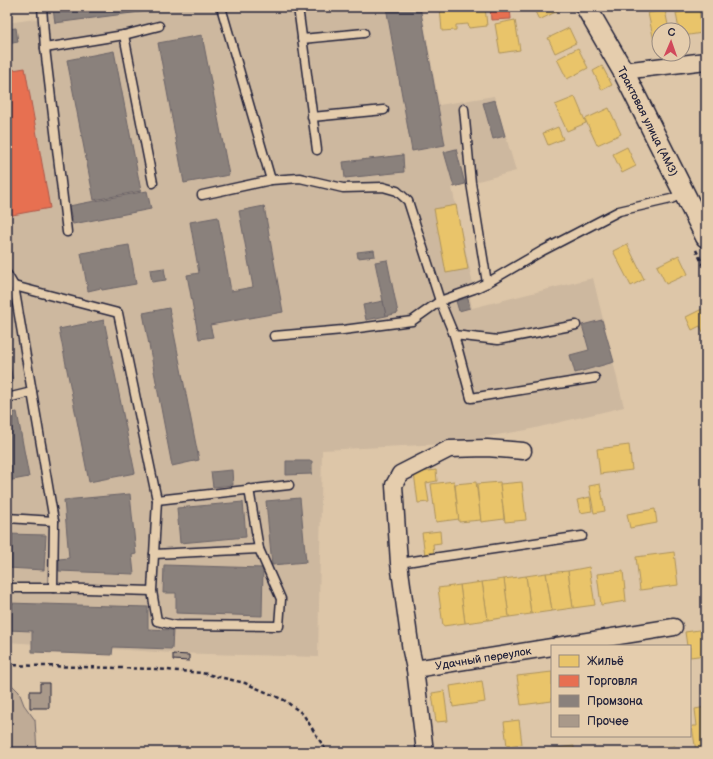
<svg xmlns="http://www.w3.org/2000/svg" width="713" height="759" font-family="'Balsamiq Sans',sans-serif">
<rect width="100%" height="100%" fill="#ddc6a8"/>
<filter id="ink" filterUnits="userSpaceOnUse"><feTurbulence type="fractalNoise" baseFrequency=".025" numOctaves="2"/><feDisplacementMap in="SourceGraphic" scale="8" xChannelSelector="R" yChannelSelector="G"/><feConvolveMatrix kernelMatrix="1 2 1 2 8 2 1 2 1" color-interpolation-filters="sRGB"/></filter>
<g filter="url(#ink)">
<path fill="#cdb89f" d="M67 7H421L439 105 494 96 516 171 452 188 474 289V294L470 297 472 308 593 278 624 407 527 430 443 444 322 450 318 657 172 653 7 642V23L42 18 53 9Z"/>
<path fill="#bfab96" stroke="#706668" d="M7 680 19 692 24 705 35 720 37 752H7Z"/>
<g fill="#e9c46a" stroke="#ad935c">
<path d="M440 7H485L487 26 469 28 468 24 456 25V30L442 31Z"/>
<path d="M533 7H561L562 9 539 20Z"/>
<path d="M647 7H656L657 10 648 12Z"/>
<path d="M699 9 702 33 683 36V30H679L676 13Z"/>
<path d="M665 10 669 30H659V40L654 41 648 13Z"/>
<path d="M515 20 520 50 500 53 495 24Z"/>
<path d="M569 28 576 43 555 53 548 38Z"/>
<path d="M578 48 588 68 567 79 557 59Z"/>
<path d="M602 66 612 85 602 90 593 71Z"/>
<path d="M575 97 586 123 567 131 555 105Z"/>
<path d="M609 108 621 134 597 145 585 119Z"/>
<path d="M558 127 563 139 548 145 543 133Z"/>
<path d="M627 147 636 166 622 173 613 154Z"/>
<path d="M456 205 468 269 446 273 434 209Z"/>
<path d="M627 244 644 279 631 286 613 251Z"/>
<path d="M679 255 688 274 666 284 657 266Z"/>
<path d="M704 308 706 311V330L703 332 700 326 692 330 686 317Z"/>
<path d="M629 445 632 470 600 474 597 449Z"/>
<path d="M436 470 437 481 426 483 429 502 418 503 414 473Z"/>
<path d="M454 481 459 519 436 522 431 484Z"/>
<path d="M476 482 481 520 459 522 455 484Z"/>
<path d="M500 482 504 519 481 522 477 484Z"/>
<path d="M522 482 526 520 505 522 500 484Z"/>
<path d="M600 484 605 511 594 513 589 486Z"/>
<path d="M590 497 592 511 580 513 577 500Z"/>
<path d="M655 509 657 523 630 528 627 514Z"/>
<path d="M440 531 441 543 433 544 434 554 425 555 422 533Z"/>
<path d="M674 552 678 585 640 590 636 557Z"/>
<path d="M589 567 595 605 573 608 568 571Z"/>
<path d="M568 571 573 608 552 611 546 573Z"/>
<path d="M623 571 626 601 601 605 597 574Z"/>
<path d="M546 573 552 611 531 614 526 576Z"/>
<path d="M526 576 531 614 509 617 504 579Z"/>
<path d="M504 579 509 617 488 620 482 582Z"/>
<path d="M482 582 488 620 465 623 460 585Z"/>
<path d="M460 585 465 623 443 626 438 588Z"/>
<path d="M706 629V655L690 657V646H687L685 632Z"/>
<path d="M552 672V701L521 705 517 676Z"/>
<path d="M482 681 485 702 453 707 450 686Z"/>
<path d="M444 691 448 721 436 722 432 693Z"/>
<path d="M706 707V751L696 752 692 726H697L695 709Z"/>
<path d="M519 720 522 744 507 746 504 722Z"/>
<path d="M574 746V752H548L547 749Z"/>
<path d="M675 746 676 752H645L644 750Z"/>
</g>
<g fill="#e76f51" stroke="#ac584a">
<path d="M490 7H510L511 19 491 20Z"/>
<path d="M25 68 50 208 7 216V71Z"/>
</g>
<g fill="#8a817c" stroke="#6b6468">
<path d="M67 7H163V9L55 23 53 9Z"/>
<path d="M321 7H341L342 10 321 11Z"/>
<path d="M386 7H420L445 145 412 151Z"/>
<path d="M16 28 18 42 7 44V29Z"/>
<path d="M202 35 229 175 184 183 158 43Z"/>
<path d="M114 51 141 191 94 200 67 60Z"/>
<path d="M495 100 505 136 493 139 483 103Z"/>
<path d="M456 149 465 184 454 187 444 152Z"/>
<path d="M403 155 404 172 345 178 343 162Z"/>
<path d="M147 191 151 209 73 224 69 206Z"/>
<path d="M264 206 283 312 210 325 213 337 199 339 187 275 199 273 190 222 218 217 231 291 253 287 239 211Z"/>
<path d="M129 245 136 284 102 290 101 288 88 291 81 253Z"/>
<path d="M374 250 375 256 358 258 357 252Z"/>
<path d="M387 260 398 313 386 316 375 262Z"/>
<path d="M164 268 166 280 152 282 150 270Z"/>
<path d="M468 298 470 308 459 311 456 301Z"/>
<path d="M383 301 386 316 366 320 363 305Z"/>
<path d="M169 308 199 460 172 466 143 313Z"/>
<path d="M104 320 135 473 89 482 59 329Z"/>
<path d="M602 320 614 362 575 373 570 355 589 350 582 325Z"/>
<path d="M7 348 13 382 7 383Z"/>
<path d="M17 412 29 477 7 481V414Z"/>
<path d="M286 461H312V474L286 475Z"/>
<path d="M232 470 233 485 213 487 211 472Z"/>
<path d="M130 494 136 554 132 555 134 574 59 571V559L69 558 64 500Z"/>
<path d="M300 498 306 562 272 565 266 501Z"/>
<path d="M243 502 246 537 180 543 177 508Z"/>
<path d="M7 534 46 535 44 570 7 568Z"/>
<path d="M164 565 263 568 262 616 176 613V593H163Z"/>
<path d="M7 603 148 607V629L173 630 172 649 113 647 112 655 32 652V631L7 630Z"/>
</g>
<g fill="#a9998a" stroke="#22223b">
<path d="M173 654 189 655V661L173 660Z"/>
<path d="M40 683H49V708H30V691H40Z"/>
</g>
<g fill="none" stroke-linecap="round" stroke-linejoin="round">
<g stroke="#22223b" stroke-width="11">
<g id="service">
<path d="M42 7 45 48 67 232"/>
<path d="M221 7 271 180 300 178 343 188 383 187 397 191 408 201 440 301 454 335 498 340 576 325"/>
<path d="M298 7 317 150"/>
<path d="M124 35 153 183"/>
<path d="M302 39 364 33"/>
<path d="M45 48 124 35 159 26"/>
<path d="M464 109 471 183 487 283"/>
<path d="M312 117 384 110"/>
<path d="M202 195 271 180"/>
<path d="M7 274 14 286 54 521 53 588"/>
<path d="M14 286 118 313 157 500 152 591 157 621 174 625 279 626 281 599 259 549 249 489"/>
<path d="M454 335 471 398 595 378"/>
<path d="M274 336 343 330 412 321 440 301 474 289 487 283 542 251 619 211 671 199 684 193"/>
<path d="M7 398 32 392"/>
<path d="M157 500 289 485"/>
<path d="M7 518 54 521"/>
<path d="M154 554 259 549"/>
<path d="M399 563 582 536"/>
<path d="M7 588H53L152 591"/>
</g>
</g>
<g stroke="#22223b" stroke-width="19">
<g id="minor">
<path d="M623 71 706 61"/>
<path d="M557 646 674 627"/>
<path id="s1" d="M415 669 552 647"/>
<path d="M425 752 415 669 411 651 399 563 394 485 400 474 449 449 487 448 523 451"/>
</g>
</g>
<g stroke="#22223b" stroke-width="23">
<g id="tertiary">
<path id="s2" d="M586 7 623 71 706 237"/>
</g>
</g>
<g stroke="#22223b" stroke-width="2.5" stroke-dasharray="4 3" stroke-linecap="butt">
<path d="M696 250 706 271"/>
<path d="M7 665 156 669 202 673 245 683 284 700 303 714 327 752"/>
</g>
<use href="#service" stroke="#e5cdad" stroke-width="8"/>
<use href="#minor" stroke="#e5cdad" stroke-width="16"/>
<use href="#tertiary" stroke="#e5cdad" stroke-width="20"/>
</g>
</g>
<g text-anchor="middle" stroke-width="4" stroke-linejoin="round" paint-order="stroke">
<g font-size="11" fill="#22223b" stroke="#e5cdad">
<text dy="4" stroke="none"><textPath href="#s2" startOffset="130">Трактовая улица (АМЗ)</textPath></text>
<text dy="4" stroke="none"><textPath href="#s1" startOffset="69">Удачный переулок</textPath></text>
</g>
</g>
<rect width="713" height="759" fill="none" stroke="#e5cdad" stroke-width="24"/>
<rect x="12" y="12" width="689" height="735" fill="none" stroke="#22223b" stroke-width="1.5" filter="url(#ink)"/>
<rect x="551" y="645" width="140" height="92" fill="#e5cdad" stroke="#97897f"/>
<rect x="559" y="655" width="20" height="12" fill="#e9c46a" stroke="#97897f"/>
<text x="587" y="665" font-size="12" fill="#22223b">Жильё</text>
<rect x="559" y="675" width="20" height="12" fill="#e76f51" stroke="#97897f"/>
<text x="587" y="685" font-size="12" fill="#22223b">Торговля</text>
<rect x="559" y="695" width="20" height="12" fill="#8a817c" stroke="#97897f"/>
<text x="587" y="705" font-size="12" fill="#22223b">Промзона</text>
<rect x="559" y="715" width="20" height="12" fill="#a9998a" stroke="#97897f"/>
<text x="587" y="725" font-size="12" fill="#22223b">Прочее</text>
<g transform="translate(671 42) rotate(2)"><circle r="19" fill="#e5cdad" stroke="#97897f"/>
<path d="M0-3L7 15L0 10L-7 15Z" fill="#d1495b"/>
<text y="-6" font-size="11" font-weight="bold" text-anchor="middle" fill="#22223b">С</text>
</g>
</svg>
